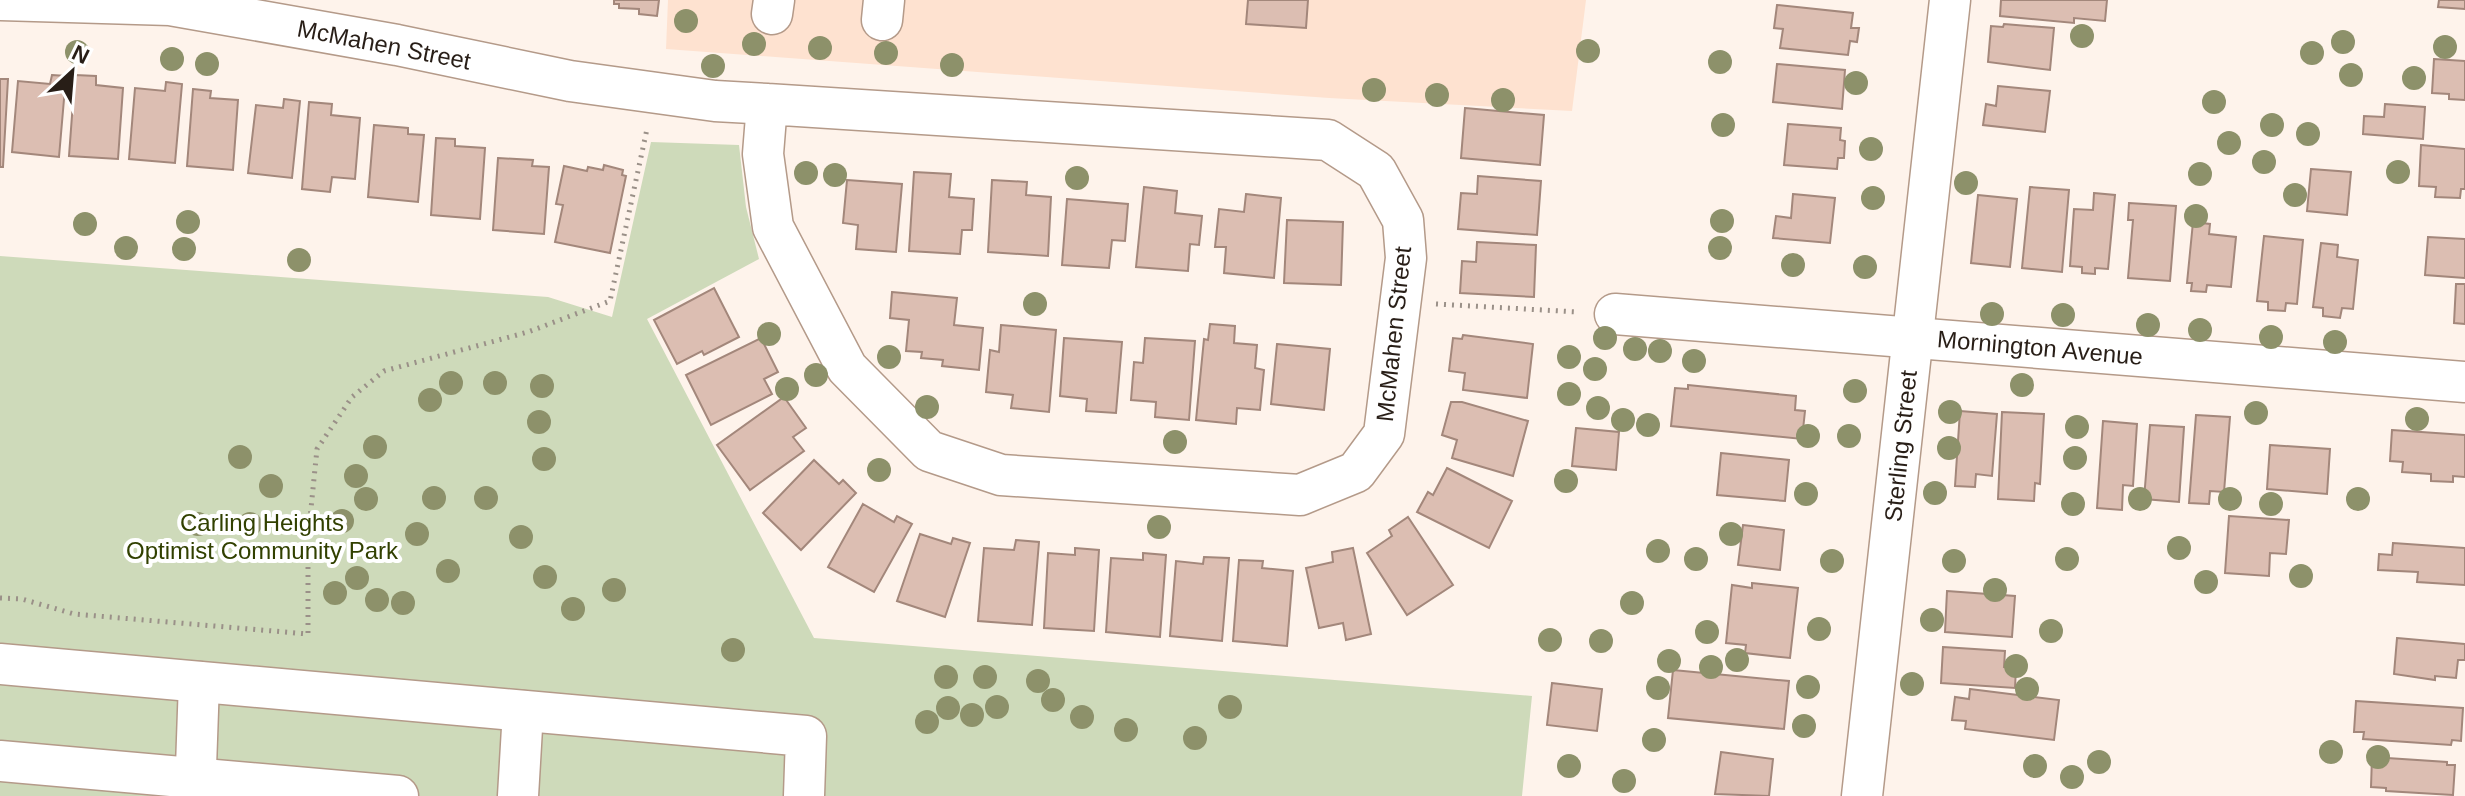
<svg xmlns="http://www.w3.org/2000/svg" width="2465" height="796" font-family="Arial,sans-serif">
<rect width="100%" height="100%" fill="#fef3eb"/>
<path fill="#fee2d0" d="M668 0H1586L1572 111 1329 98 666 49Z"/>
<path fill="#cedaba" d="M651 142 739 145 746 207 759 259 647 319 814 638 1532 696 1522 796H0V256L548 297 612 317Z"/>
<g fill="#dcbeb2" stroke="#a3877b" stroke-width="2">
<path d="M614 0H659L657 16 639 14V9L619 8V4H614Z"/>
<path d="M1248 0H1308L1306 28 1246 24Z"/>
<path d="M2001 0H2107L2105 21 2074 18V23L2000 16Z"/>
<path d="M2439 0H2465V9L2438 7Z"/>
<path d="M1777 5 1853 13 1851 28H1859L1857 42 1850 41 1848 55 1780 48 1783 29 1774 28Z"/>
<path d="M2004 24 2054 28 2050 70 1988 62 1991 26 2003 27Z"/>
<path d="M2434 59 2465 61V100L2449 99V94L2432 93Z"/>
<path d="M1777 64 1845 70 1842 109 1773 102Z"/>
<path d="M52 75 66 76 59 157 12 152 18 81 50 84Z"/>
<path d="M75 75 96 76V85L123 88 118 159 69 156Z"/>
<path d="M0 79H8L3 167H0Z"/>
<path d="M166 82 182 84 175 163 129 159 135 88 165 91Z"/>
<path d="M1998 86 2050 91 2045 132 1983 125 1986 104 1996 106Z"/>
<path d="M193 89 211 91 210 98 238 100 233 170 187 166Z"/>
<path d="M284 99 300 101 292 178 248 173 256 105 283 108Z"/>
<path d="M309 102 332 104 331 115 360 118 355 179 332 177 330 192 302 189Z"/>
<path d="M2385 104 2425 107 2423 139 2363 134 2364 116 2384 117Z"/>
<path d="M1465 108 1544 115 1540 165 1461 158Z"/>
<path d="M1788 124 1841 128 1840 140 1845 141 1844 158H1838L1837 169 1784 165Z"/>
<path d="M374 125 408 128V134L424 135 418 202 368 197Z"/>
<path d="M436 138 455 139V146L485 148 480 219 431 215Z"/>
<path d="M2421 145 2465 149V189H2461L2460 198 2435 197 2436 187 2419 186Z"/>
<path d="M498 158 533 160 532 166 549 167 544 234 493 230Z"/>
<path d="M604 165 623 170 622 175 626 176 610 253 555 242 563 205 556 204 564 166 587 171 588 167 603 170Z"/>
<path d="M2311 169 2351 172 2347 215 2307 211Z"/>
<path d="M914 172 951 174 949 197 974 199 972 230H962L960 254 909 251Z"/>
<path d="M1478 176 1541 181 1537 235 1458 229 1461 193 1477 194Z"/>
<path d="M847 180 902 184 896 252 856 249 858 225 843 223Z"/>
<path d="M992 180 1027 182 1026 195 1051 197 1048 256 988 252Z"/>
<path d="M1144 187 1177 191 1175 213 1202 216 1199 245 1190 244 1188 271 1136 267Z"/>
<path d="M2030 187 2069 190 2062 272 2022 268Z"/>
<path d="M2094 193 2115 195 2108 269 2095 268V274L2082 273V267L2070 266 2074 209 2093 210Z"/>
<path d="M1246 194 1281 198 1274 278 1224 273 1226 247H1215L1219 209 1244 212Z"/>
<path d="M1793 194 1835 198 1830 243 1773 238 1776 216 1791 218Z"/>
<path d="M1978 195 2017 199 2010 267 1971 263Z"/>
<path d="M1067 199 1128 204 1125 241 1112 240 1109 268 1062 265Z"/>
<path d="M2129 203 2176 206 2170 281 2128 278 2133 220H2128Z"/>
<path d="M1287 220 1343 222 1341 285 1284 283Z"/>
<path d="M2193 222 2210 224 2209 234 2236 237 2231 287 2207 285 2206 292 2191 291 2192 283H2187Z"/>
<path d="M2264 236 2303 240 2297 304 2286 303 2285 311 2268 310V302L2257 301Z"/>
<path d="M2428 237 2465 239V278L2425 275Z"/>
<path d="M1477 242 1536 245 1534 297 1460 293 1462 261 1476 262Z"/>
<path d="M2321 243 2338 245 2337 257 2358 260 2353 309 2342 308 2340 318 2323 316V308L2313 307Z"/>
<path d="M2456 284H2465V324L2454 323Z"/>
<path d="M714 288 739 337 704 355 702 351 677 364 654 320Z"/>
<path d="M892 292 957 298 954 325 983 328 979 370 942 366 943 360 921 358 922 352 906 351 909 320 890 318Z"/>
<path d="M1210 324 1235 326 1234 343 1257 345 1255 368 1264 370 1260 410 1237 408 1236 424 1196 420 1204 339 1208 340Z"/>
<path d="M1001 325 1056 330 1049 412 1011 408 1013 395 986 392 990 350 999 352Z"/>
<path d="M1463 335 1533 344 1527 398 1463 390 1465 373 1449 371 1453 338 1462 339Z"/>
<path d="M761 338 778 372 764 379 772 394 711 425 686 375Z"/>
<path d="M1064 338 1122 342 1116 413 1086 411 1087 399 1060 396Z"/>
<path d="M1145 338 1195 341 1189 420 1155 417 1156 402 1131 400 1134 362 1143 363Z"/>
<path d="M1277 344 1330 349 1324 410 1271 404Z"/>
<path d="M1688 385 1796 396 1795 410 1805 411 1802 439 1671 426 1675 388 1688 389Z"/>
<path d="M784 397 806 428 793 437 804 451 750 490 717 445Z"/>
<path d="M1451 402H1462L1528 421 1513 476 1452 458 1457 440 1442 435Z"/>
<path d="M1960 411 1997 414 1992 476 1976 474 1975 487 1955 486Z"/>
<path d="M2002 412 2044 414 2040 484 2035 483 2034 501 1998 499Z"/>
<path d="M2196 415 2230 417 2224 492 2210 491 2209 504 2189 503Z"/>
<path d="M2103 421 2137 424 2133 486 2123 485 2122 510 2097 508Z"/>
<path d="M2150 425 2184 427 2179 502 2144 499Z"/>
<path d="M1576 428 1619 432 1616 470 1572 466Z"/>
<path d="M2392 430 2465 435V477L2453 476V482L2431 481V474L2402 472 2403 462 2390 461Z"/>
<path d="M2270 445 2330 449 2327 494 2267 489Z"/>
<path d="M1721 453 1789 460 1785 501 1717 495Z"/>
<path d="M814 460 839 484 843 480 856 493 801 550 763 513Z"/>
<path d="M1447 468 1512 501 1489 548 1417 512 1428 492 1433 495Z"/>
<path d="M863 504 894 522 897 516 912 524 874 592 828 567Z"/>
<path d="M2229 516 2289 520 2286 554 2270 553 2269 576 2225 573Z"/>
<path d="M1408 517 1453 585 1407 615 1367 553 1392 536 1389 530Z"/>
<path d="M1743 525 1784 530 1780 570 1738 565Z"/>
<path d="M920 534 951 544 953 538 970 543 945 617 897 601Z"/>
<path d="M1016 540 1039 542 1032 625 978 621 984 548 1014 550Z"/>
<path d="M2393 543 2465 548V585L2417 582 2418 572 2378 570 2379 554 2392 555Z"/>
<path d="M1075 548 1099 550 1094 631 1044 628 1048 553 1075 555Z"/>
<path d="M1353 548 1371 634 1346 640 1343 623 1319 628 1306 568 1333 562 1332 552Z"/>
<path d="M1143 553 1166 555 1160 637 1106 632 1111 558 1143 560Z"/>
<path d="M1204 557 1229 558 1222 641 1170 636 1176 561 1203 564Z"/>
<path d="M1239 560 1263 561 1262 568 1293 571 1287 646 1233 641Z"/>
<path d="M1752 583 1798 588 1790 658 1745 653 1746 645 1726 643 1732 585 1752 588Z"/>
<path d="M1947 591 2015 596 2012 637 1945 632Z"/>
<path d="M2397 638 2465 644V660H2458L2456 678 2435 676V680L2394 674Z"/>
<path d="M1943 647 2005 651 2004 667 2016 668 2015 688 1941 683Z"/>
<path d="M1673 670 1789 681 1784 729 1668 718Z"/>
<path d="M1552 683 1602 689 1597 731 1547 725Z"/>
<path d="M1970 689 2059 700 2054 740 1965 729 1966 721 1952 720 1955 697 1969 699Z"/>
<path d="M2356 701 2463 708 2461 741 2452 740 2451 745 2363 739 2364 732H2354Z"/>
<path d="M1721 752 1773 759 1769 796 1715 794Z"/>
<path d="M2372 757 2447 762V765H2455L2453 795 2386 791V788L2371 787Z"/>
</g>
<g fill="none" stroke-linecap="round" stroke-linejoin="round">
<g stroke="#b49a89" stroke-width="43">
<g id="minor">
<path d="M0 0 170 5 397 45 570 81 715 101 767 104 1328 140 1376 171 1403 220 1406 258 1384 434 1356 472 1300 495 1001 475 929 451 847 368 773 227 763 154 767 104"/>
<path d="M772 14 774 0"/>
<path d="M882 20 884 0"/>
<path d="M1615 314 2465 382"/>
<path d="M0 664 806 736 804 796"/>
<path d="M0 761 398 796"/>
<path d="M195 796 199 682"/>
<path d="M518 796 523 711"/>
<path d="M1862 796 1950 0"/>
</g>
</g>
<g stroke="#9a9088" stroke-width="5" stroke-dasharray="2 6" stroke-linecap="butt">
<path d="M1436 304 1578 312"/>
<path d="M0 598 22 599 74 614 308 634V538L317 449 352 397 384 371 528 332 610 301 647 129"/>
</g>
<use href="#minor" stroke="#fff" stroke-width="40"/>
</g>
<g fill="#8d916a">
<circle cx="686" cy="21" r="12"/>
<circle cx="2082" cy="36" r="12"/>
<circle cx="2343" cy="42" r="12"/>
<circle cx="754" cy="44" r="12"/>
<circle cx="2445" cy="47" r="12"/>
<circle cx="820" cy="48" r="12"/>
<circle cx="1588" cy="51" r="12"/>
<circle cx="77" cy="52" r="12"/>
<circle cx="886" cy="53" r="12"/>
<circle cx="2312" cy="53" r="12"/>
<circle cx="172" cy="59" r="12"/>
<circle cx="1720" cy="62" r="12"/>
<circle cx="207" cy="64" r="12"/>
<circle cx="952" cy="65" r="12"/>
<circle cx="713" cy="66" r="12"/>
<circle cx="2351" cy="75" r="12"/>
<circle cx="2414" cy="78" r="12"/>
<circle cx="1856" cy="83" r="12"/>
<circle cx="1374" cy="90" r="12"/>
<circle cx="1437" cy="95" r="12"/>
<circle cx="1503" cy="100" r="12"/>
<circle cx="2214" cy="102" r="12"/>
<circle cx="1723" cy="125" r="12"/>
<circle cx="2272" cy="125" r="12"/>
<circle cx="2308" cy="134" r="12"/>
<circle cx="2229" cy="143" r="12"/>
<circle cx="1871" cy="149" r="12"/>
<circle cx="2264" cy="162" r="12"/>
<circle cx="2398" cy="172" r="12"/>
<circle cx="806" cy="173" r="12"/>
<circle cx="2200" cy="174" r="12"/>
<circle cx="835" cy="175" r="12"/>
<circle cx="1077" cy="178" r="12"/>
<circle cx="1966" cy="183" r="12"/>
<circle cx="2295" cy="195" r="12"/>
<circle cx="1873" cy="198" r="12"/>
<circle cx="2196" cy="216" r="12"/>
<circle cx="1722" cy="221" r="12"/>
<circle cx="188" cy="222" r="12"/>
<circle cx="85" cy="224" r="12"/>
<circle cx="126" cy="248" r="12"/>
<circle cx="1720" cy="248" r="12"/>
<circle cx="184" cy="249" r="12"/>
<circle cx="299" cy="260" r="12"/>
<circle cx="1793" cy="265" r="12"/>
<circle cx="1865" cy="267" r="12"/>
<circle cx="1035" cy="304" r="12"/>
<circle cx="1992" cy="314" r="12"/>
<circle cx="2063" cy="315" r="12"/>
<circle cx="2148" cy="325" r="12"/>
<circle cx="2200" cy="330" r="12"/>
<circle cx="769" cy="334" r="12"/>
<circle cx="2271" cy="337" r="12"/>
<circle cx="1605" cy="338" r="12"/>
<circle cx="2335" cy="342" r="12"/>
<circle cx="1635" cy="349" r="12"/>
<circle cx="1660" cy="351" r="12"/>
<circle cx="889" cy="357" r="12"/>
<circle cx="1569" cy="357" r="12"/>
<circle cx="1694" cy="361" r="12"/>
<circle cx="1595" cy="369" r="12"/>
<circle cx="816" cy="375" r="12"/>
<circle cx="451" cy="383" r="12"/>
<circle cx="495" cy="383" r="12"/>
<circle cx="2022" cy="385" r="12"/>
<circle cx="542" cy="386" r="12"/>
<circle cx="787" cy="389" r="12"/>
<circle cx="1855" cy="391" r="12"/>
<circle cx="1569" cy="394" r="12"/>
<circle cx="430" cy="400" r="12"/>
<circle cx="927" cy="407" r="12"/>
<circle cx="1598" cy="408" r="12"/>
<circle cx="1950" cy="412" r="12"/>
<circle cx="2256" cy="413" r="12"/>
<circle cx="2417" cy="419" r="12"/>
<circle cx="1623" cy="420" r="12"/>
<circle cx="539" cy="422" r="12"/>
<circle cx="1648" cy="425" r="12"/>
<circle cx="2077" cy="427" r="12"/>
<circle cx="1808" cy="436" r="12"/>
<circle cx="1849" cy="436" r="12"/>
<circle cx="1175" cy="442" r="12"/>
<circle cx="375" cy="447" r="12"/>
<circle cx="1949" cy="448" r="12"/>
<circle cx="240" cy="457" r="12"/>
<circle cx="2075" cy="458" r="12"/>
<circle cx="544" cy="459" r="12"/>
<circle cx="879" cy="470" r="12"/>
<circle cx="356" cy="476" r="12"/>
<circle cx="1566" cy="481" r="12"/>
<circle cx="271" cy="486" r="12"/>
<circle cx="1935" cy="493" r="12"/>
<circle cx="1806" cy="494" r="12"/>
<circle cx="434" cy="498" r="12"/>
<circle cx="486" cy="498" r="12"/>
<circle cx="366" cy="499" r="12"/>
<circle cx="2140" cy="499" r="12"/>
<circle cx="2230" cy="499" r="12"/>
<circle cx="2358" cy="499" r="12"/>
<circle cx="2073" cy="504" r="12"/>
<circle cx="2271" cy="504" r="12"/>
<circle cx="342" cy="521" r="12"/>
<circle cx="198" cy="524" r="12"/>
<circle cx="250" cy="524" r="12"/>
<circle cx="1159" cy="527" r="12"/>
<circle cx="417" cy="534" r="12"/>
<circle cx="1731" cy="534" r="12"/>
<circle cx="521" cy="537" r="12"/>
<circle cx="2179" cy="548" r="12"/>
<circle cx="1658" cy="551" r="12"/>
<circle cx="1696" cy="559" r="12"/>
<circle cx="2067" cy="559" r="12"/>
<circle cx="1832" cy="561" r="12"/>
<circle cx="1954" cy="561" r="12"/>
<circle cx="448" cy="571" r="12"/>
<circle cx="2301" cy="576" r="12"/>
<circle cx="545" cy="577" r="12"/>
<circle cx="357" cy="578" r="12"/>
<circle cx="2206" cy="582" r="12"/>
<circle cx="614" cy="590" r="12"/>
<circle cx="1995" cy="590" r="12"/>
<circle cx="335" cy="593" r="12"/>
<circle cx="377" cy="600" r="12"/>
<circle cx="403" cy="603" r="12"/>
<circle cx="1632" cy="603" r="12"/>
<circle cx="573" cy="609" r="12"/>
<circle cx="1932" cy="620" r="12"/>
<circle cx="1819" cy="629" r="12"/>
<circle cx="2051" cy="631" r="12"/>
<circle cx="1707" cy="632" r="12"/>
<circle cx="1550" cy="640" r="12"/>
<circle cx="1601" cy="641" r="12"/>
<circle cx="733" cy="650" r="12"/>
<circle cx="1737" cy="660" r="12"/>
<circle cx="1669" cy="661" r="12"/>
<circle cx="2016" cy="666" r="12"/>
<circle cx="1711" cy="667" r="12"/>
<circle cx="946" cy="677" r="12"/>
<circle cx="985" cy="677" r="12"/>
<circle cx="1038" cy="681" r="12"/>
<circle cx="1912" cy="684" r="12"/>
<circle cx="1808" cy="687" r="12"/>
<circle cx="1658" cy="688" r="12"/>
<circle cx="2027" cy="689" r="12"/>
<circle cx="1053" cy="700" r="12"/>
<circle cx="997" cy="707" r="12"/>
<circle cx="1230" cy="707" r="12"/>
<circle cx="948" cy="708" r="12"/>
<circle cx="972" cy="715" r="12"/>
<circle cx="1082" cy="717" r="12"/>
<circle cx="927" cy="722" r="12"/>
<circle cx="1804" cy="726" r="12"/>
<circle cx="1126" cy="730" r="12"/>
<circle cx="1195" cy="738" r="12"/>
<circle cx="1654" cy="740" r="12"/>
<circle cx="2331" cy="752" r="12"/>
<circle cx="2378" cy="757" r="12"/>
<circle cx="2099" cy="762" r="12"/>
<circle cx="1569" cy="766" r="12"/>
<circle cx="2035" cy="766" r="12"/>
<circle cx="2072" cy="777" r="12"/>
<circle cx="1624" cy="781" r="12"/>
</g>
<g text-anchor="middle" stroke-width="8" stroke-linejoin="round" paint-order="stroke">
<g font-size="24" fill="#281e17" stroke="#fff">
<text transform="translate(384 45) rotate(11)" y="8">McMahen Street</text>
<text transform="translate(1394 334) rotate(-84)" y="8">McMahen Street</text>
<text transform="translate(2040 348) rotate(5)" y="8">Mornington Avenue</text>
<text transform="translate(1901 446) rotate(-84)" y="8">Sterling Street</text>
</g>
<g font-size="24" fill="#314000" stroke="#fff">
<text x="262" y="531">Carling Heights<tspan x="262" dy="28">Optimist Community Park</tspan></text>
</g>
</g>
<g transform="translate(72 72) rotate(26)" stroke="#ffffff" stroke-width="6" paint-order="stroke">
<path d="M0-6L14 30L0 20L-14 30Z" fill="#281e17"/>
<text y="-12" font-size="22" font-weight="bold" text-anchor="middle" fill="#281e17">N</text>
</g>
</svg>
